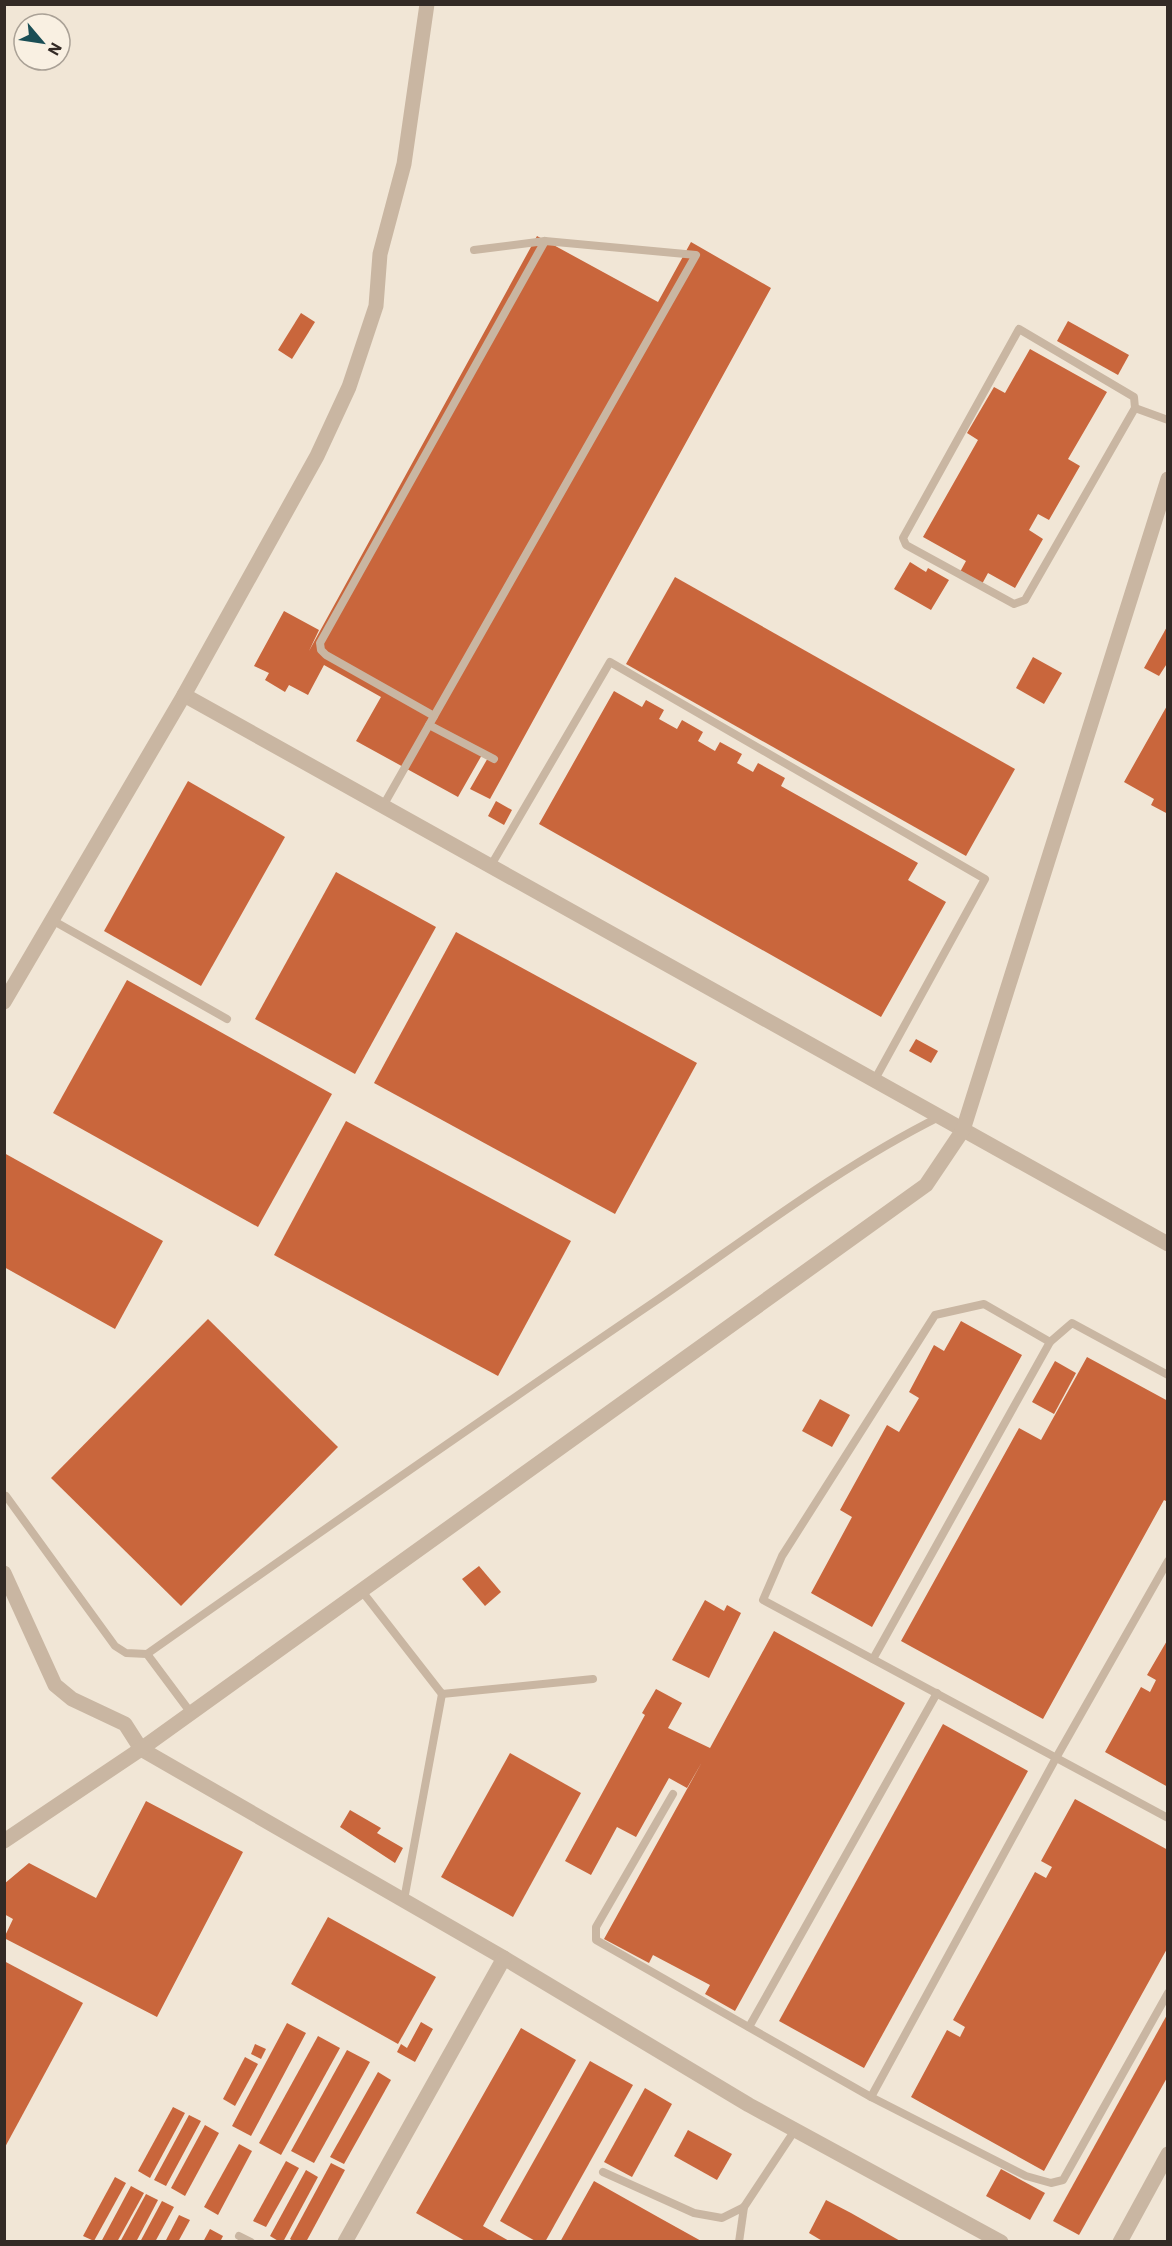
<svg xmlns="http://www.w3.org/2000/svg" width="1172" height="2246" font-family="'IBM Plex Sans',sans-serif">
<rect width="100%" height="100%" fill="#f1e6d6"/>
<g fill="#c9663c">
<path d="M537 236 658 302 691 242 771 288 490 799 470 789 489 756 483 753 458 797 356 741 381 697 324 665 308 695 289 685 285 692 265 680 269 673 254 666 284 611 319 630 309 651Z"/>
<path d="M301 313 315 322 292 359 278 350Z"/>
<path d="M1068 321 1129 355 1118 375 1057 341Z"/>
<path d="M1030 349 1107 392 1068 459 1080 466 1049 520 1038 514 1029 530 1043 539 1015 588 988 573 982 584 960 572 966 561 923 537 978 440 967 433 994 387 1005 393Z"/>
<path d="M910 562 926 572 928 568 949 580 931 610 894 589Z"/>
<path d="M675 577 1015 769 966 856 626 664Z"/>
<path d="M1168 625V662L1159 676 1144 668Z"/>
<path d="M1033 657 1062 673 1044 704 1016 688Z"/>
<path d="M614 691 642 707 646 700 664 710 659 719 677 729 682 720 703 732 698 741 715 751 720 742 742 754 737 763 753 772 758 763 785 778 781 786 918 863 908 880 946 902 881 1017 539 824Z"/>
<path d="M1168 704V814L1151 805 1154 799 1124 782Z"/>
<path d="M188 781 285 837 201 986 104 931Z"/>
<path d="M496 801 512 810 504 825 488 816Z"/>
<path d="M336 872 436 927 355 1074 255 1019Z"/>
<path d="M456 932 697 1063 615 1214 374 1083Z"/>
<path d="M127 980 332 1094 258 1227 53 1113Z"/>
<path d="M916 1039 938 1051 931 1063 909 1051Z"/>
<path d="M346 1121 571 1241 498 1376 274 1255Z"/>
<path d="M4 1153 163 1241 115 1329 4 1267Z"/>
<path d="M208 1319 338 1447 181 1606 51 1478Z"/>
<path d="M961 1321 1022 1355 872 1627 811 1593 852 1517 840 1510 887 1425 899 1432 919 1398 909 1392 934 1345 944 1351Z"/>
<path d="M1087 1357 1168 1401V1502L1164 1500 1043 1719 901 1641 1019 1428 1041 1440Z"/>
<path d="M1055 1361 1076 1373 1054 1414 1032 1402Z"/>
<path d="M820 1399 850 1415 832 1447 802 1431Z"/>
<path d="M479 1566 501 1592 485 1606 462 1579Z"/>
<path d="M705 1600 724 1611 727 1605 741 1613 709 1678 672 1660Z"/>
<path d="M774 1631 905 1703 735 2011 705 1994 710 1985 653 1955 649 1963 604 1939 702 1762 687 1788 669 1778 636 1837 617 1827 591 1875 565 1861 645 1715 642 1713 656 1689 682 1703 668 1728 710 1748Z"/>
<path d="M1168 1639V1787L1105 1752 1141 1687 1150 1692 1156 1680 1147 1675Z"/>
<path d="M943 1724 1028 1771 864 2068 779 2021Z"/>
<path d="M510 1753 581 1793 513 1917 441 1877Z"/>
<path d="M1075 1799 1168 1850V1947L1044 2171 911 2097 947 2030 960 2037 965 2027 953 2020 1035 1872 1046 1878 1052 1867 1041 1861Z"/>
<path d="M146 1801 243 1852 157 2017 4 1938 13 1919 4 1914V1884L29 1863 96 1898Z"/>
<path d="M350 1810 381 1828 377 1833 403 1848 395 1863 340 1827Z"/>
<path d="M328 1917 436 1977 398 2044 291 1984Z"/>
<path d="M4 1961 83 2003 4 2149Z"/>
<path d="M1168 2013V2076L1079 2235 1053 2221Z"/>
<path d="M421 2022 433 2029 415 2062 397 2052 401 2044 407 2048Z"/>
<path d="M287 2023 306 2033 251 2136 232 2126Z"/>
<path d="M521 2028 576 2060 483 2226 511 2242H467L416 2213Z"/>
<path d="M318 2036 340 2048 281 2155 259 2143Z"/>
<path d="M255 2044 266 2049 261 2059 251 2054Z"/>
<path d="M347 2050 370 2062 314 2163 291 2151Z"/>
<path d="M245 2057 258 2064 235 2106 223 2099Z"/>
<path d="M590 2061 633 2085 545 2242H537L500 2221Z"/>
<path d="M378 2072 391 2080 344 2164 330 2157Z"/>
<path d="M645 2088 672 2104 632 2177 604 2162Z"/>
<path d="M173 2107 185 2113 150 2178 138 2171Z"/>
<path d="M189 2115 201 2121 166 2186 154 2180Z"/>
<path d="M205 2125 219 2133 185 2196 171 2188Z"/>
<path d="M688 2130 732 2154 717 2180 674 2156Z"/>
<path d="M239 2144 252 2151 218 2215 204 2207Z"/>
<path d="M286 2161 299 2168 266 2227 253 2221Z"/>
<path d="M331 2163 345 2170 306 2242H294L290 2239Z"/>
<path d="M1001 2169 1045 2193 1030 2220 986 2196Z"/>
<path d="M306 2170 318 2177 283 2242H280L270 2236Z"/>
<path d="M115 2177 126 2183 94 2241 83 2236Z"/>
<path d="M594 2181 658 2217 703 2242H560Z"/>
<path d="M131 2186 144 2193 117 2242H101Z"/>
<path d="M146 2194 158 2200 136 2242H120Z"/>
<path d="M826 2200 851 2213 902 2242H824L809 2233Z"/>
<path d="M162 2201 174 2207 155 2242H140Z"/>
<path d="M179 2215 190 2220 178 2242H165Z"/>
<path d="M210 2229 223 2236 220 2242H203Z"/>
</g>
<g fill="none" stroke-linecap="round" stroke-linejoin="round">
<g stroke="#c9b6a2" stroke-width="8">
<path d="M1019 329 1134 397 1135 408 1025 600 1014 604 906 545 903 538Z"/>
<path d="M1135 408 1168 420"/>
<path d="M434 716 326 655 321 650 320 643 545 241"/>
<path d="M429 725 494 759"/>
<path d="M383 806 696 255 545 241 474 250"/>
<path d="M490 867 610 662 985 879 874 1081"/>
<path d="M52 920 227 1019"/>
<path d="M1168 1375 1072 1323 1050 1342 984 1304 935 1315 782 1556 763 1600 1168 1818"/>
<path d="M6 1496 115 1646 126 1653 147 1654 191 1713"/>
<path d="M361 1590 442 1694 593 1679"/>
<path d="M147 1654C316 1535 486 1416 657 1300 749 1237 839 1167 939 1117"/>
<path d="M873 1659 1050 1342"/>
<path d="M673 1794 596 1927V1940L871 2097 1026 2176 1051 2183 1063 2180 1168 1993"/>
<path d="M404 1900 442 1694"/>
<path d="M749 2027 937 1693"/>
<path d="M871 2097 1056 1758 1168 1561"/>
<path d="M603 2172 694 2213 722 2218 744 2207 795 2130"/>
<path d="M239 2236 251 2242"/>
<path d="M739 2242 744 2207"/>
</g>
<g stroke="#c9b6a2" stroke-width="15">
<path d="M184 695 1168 1244"/>
<path d="M4 1002 184 695 317 456 349 387 376 306 380 254 404 164 427 4"/>
<path d="M4 1573 55 1685 72 1699 125 1724 141 1749 504 1958 749 2105 1001 2242"/>
<path d="M4 1841 141 1749 926 1185 963 1130 1168 479"/>
<path d="M345 2242 504 1958"/>
<path d="M1120 2242 1168 2154"/>
</g>
</g>
<rect width="1172" height="2246" fill="none" stroke="#332a25" stroke-width="12"/>
<g transform="translate(42 42) rotate(119)"><circle r="28" fill="#f9f0e2" stroke="#aaa196" stroke-width="1.5"/>
<path d="M0-4.5L10 22L0 15L-10 22Z" fill="#1a4e55"/>
<text y="-9" font-size="16" font-weight="bold" text-anchor="middle" fill="#332a25">N</text>
</g>
</svg>
